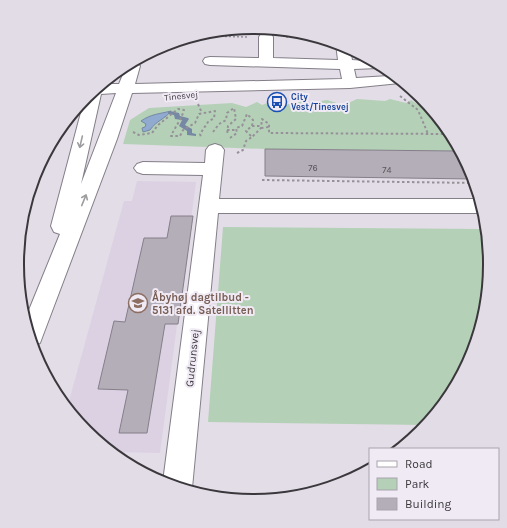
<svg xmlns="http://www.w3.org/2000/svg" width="507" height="528" font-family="Karla,sans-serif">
<rect width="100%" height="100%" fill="#e3dde7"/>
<path fill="#dbd1e2" d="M137 181 196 182 160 453 118 452 86 431 68 405 124 201H132Z"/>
<g fill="#b4d1b7">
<path d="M357 99 385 101 390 99 406 103 411 100 420 106 425 103 457 151 265 149 123 144 130 120 149 108 232 103 246 107 257 102 262 105 267 103 281 106 301 101 307 103 327 100 344 105Z"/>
<path d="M223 227 483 229 490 264 472 355 425 425 208 422Z"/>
</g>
<path fill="#90aad0" stroke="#7688a4" d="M171 111C165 119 156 121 150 130L143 132 142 128 145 127 146 124 141 121C151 114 159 114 171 111Z"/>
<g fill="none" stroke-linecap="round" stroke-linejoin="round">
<path fill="#7688a4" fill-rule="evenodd" d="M170 111 179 113 180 116 188 118 189 119 185 125 192 129V133L196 134V136L187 135V131L179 126 182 120 175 119 174 115 168 114V112Z"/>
</g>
<g fill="#b4aeb8" stroke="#857f89">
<path d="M265 149 457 151 472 174 473 179 265 176Z"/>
<path d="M171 216H193L178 324H165L147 433H119L128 390 98 389 114 321 125 322 144 238H167Z"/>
</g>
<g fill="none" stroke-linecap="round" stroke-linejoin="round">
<g stroke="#837e87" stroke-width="2">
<g id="minor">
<path d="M266 33 271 34 273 37V58L338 60 336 44 344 46 350 49 352 60 366 61 378 68 354 69 356 78 389 76 400 83 350 88 132 93 117 139 43 335 40 343 33 346 27 315 60 234 54 232 51 226 84 101 86 97 105 84H119L124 72 137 63 140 66 135 84 342 79 340 69 210 65 205 64 203 61 205 58 210 57 259 58V37L261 34ZM116 93 81 184 101 94Z"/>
<path d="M215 144 221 146 224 150 219 199H477L480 213H218L192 488 163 482 203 175 143 174 137 172 134 168 137 164 143 162 205 163 206 150 209 146Z"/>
</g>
</g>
<g stroke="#969199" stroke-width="1.5" stroke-dasharray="2 2" stroke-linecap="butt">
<path d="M209 36 247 37"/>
<path d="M286 37H299"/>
</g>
<g stroke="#969199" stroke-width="2" stroke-dasharray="2.5 2.5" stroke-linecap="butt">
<path d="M400 96 418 110 428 134"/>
<path d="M198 104 202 113"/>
<path d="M252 126H261"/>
<path d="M261 128 269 127"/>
<path d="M227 130H237"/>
<path d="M133 132 139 135 152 133 158 125 178 109 184 110C181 120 175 127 171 136H180L183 130 195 123 199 114 215 111 214 118 208 122 200 134 201 137"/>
<path d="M213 132 219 124 226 120 227 113 234 108 236 119 228 126 227 135"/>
<path d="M230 138 237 133 236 128 242 126 247 114 253 120 252 126 246 131 252 137 261 128 262 119 269 124V133L446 134"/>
<path d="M237 153 243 150 246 141 252 137"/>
<path d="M262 180 474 183"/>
</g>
<use href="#minor" fill="#fff" fill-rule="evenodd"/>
</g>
<defs><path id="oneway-shaft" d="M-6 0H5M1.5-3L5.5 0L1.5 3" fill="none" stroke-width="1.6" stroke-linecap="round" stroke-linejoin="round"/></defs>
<g stroke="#9d9c9e">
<use href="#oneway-shaft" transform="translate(81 142) rotate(103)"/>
<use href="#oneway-shaft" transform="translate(84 200) rotate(-68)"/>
</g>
<defs>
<g id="bus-ring" transform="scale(1)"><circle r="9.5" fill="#f0eaf5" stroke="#1a4fb4" stroke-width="1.5"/><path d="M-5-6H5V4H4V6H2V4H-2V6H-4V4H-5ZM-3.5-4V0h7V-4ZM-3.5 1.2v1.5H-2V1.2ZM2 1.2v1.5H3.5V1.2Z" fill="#1a4fb4"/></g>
<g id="school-ring" transform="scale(1)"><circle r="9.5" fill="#f0eaf5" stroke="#8d6e63" stroke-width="1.5"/><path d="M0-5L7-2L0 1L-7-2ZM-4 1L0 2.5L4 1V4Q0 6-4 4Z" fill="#8d6e63"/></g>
</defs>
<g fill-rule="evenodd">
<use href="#bus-ring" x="277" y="102"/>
<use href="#school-ring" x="138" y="303"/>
</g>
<g text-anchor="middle" stroke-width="4" stroke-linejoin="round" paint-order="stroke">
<g font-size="9" fill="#3b383d" stroke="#f0eaf5">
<text transform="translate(181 96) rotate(-6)" y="3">Tinesvej</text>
</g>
<g font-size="9" font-weight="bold" fill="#164399" stroke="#f0eaf5" text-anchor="start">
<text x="291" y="100">City<tspan x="291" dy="10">Vest/Tinesvej</tspan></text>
</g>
<g font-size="9" fill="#59565c">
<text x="313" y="171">76</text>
<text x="387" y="173">74</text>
</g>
<g font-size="11" font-weight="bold" fill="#785e54" stroke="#f0eaf5" text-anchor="start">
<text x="152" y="301">Åbyhøj dagtilbud -<tspan x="152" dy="13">5131 afd. Satellitten</tspan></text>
</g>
<g font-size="11" fill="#3b383d" stroke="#f0eaf5">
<text transform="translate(192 358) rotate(-84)" y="4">Gudrunsvej</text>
</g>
</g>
<path d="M0 0H507V528H0ZM253 34H254A229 229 0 0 1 483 263V265A229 229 0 0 1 254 494H253A229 229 0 0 1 24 265V263A229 229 0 0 1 253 34Z" fill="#e2dce6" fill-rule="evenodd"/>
<path fill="none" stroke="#3b383d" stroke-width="2" d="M253 34H254A229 229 0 0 1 483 263V265A229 229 0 0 1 254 494H253A229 229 0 0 1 24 265V263A229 229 0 0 1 253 34Z"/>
<rect x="369" y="448" width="130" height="72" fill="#f0eaf5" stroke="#a8a3ab"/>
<rect x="377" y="461" width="20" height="6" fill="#ffffff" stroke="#a8a3ab"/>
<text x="405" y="468" font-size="12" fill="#3b383d">Road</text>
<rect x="377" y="478" width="20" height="12" fill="#b4d1b7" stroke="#a8a3ab"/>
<text x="405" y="488" font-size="12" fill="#3b383d">Park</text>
<rect x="377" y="498" width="20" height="12" fill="#b4aeb8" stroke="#a8a3ab"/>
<text x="405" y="508" font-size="12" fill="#3b383d">Building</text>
</svg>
